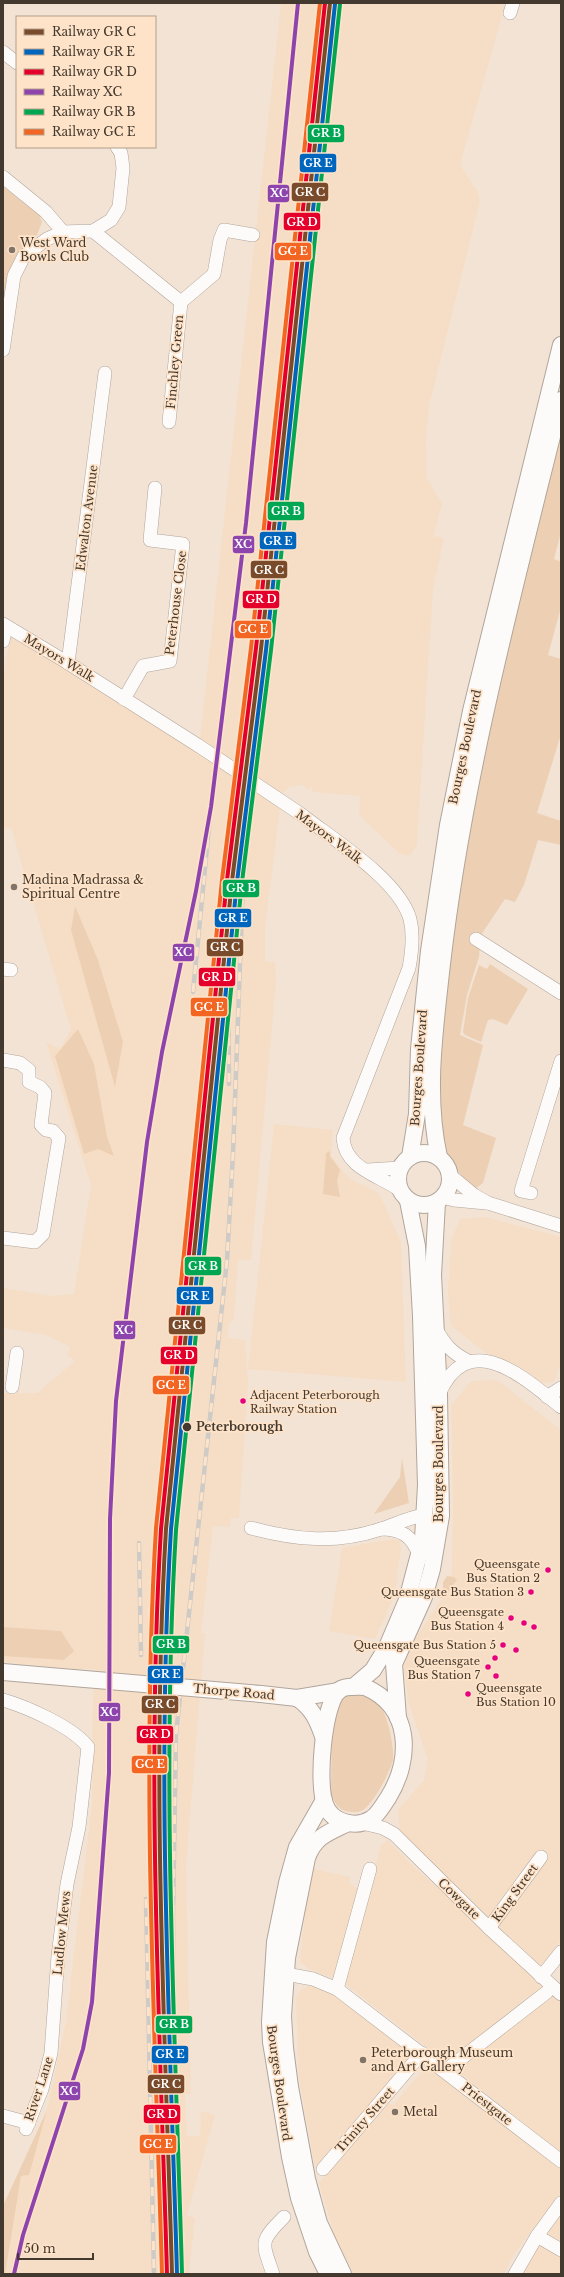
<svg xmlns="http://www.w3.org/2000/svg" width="564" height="2277" font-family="'Libre Baskerville',serif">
<rect width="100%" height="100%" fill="#f2e3d5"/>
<g fill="#f6dec6">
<path d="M281 3H503L504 9 460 165 478 192 480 201 430 402 426 437 427 478 442 504 434 536 444 538 433 590 417 845 410 856 400 854 359 815 360 796 312 792V787L308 790 303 785 289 787 282 794 265 928V961L275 962 276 983 251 1260H238L234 1319 229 1324 227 1338 245 1340 248 1383 239 1518H231L230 1527 213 1526 201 1633H205L186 1866 191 2094H185L187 2136H200L201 2111 215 2115 187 2215 195 2218 189 2274H5L19 2174 47 2110 66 2021 92 1804 93 1697 96 1669H73L3 1662V1393H37L75 1361 67 1355 70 1347 46 1335 3 1328V1288L52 1296 74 1294 91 1185 46 1042 60 1049 71 1030 11 828 3 829V678L12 626 196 737 198 755Z"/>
<path d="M274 1124 333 1130 331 1156 350 1179 379 1193 401 1242 406 1382 248 1369Z"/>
<path d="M485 1217 561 1237V1363L554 1382 542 1383 515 1364 486 1353 451 1326 448 1293 451 1240 460 1219Z"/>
<path d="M497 1380 561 1430V1940L542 1966 537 1967 400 1830 398 1810 424 1780 428 1760 409 1704 403 1661 418 1634 451 1585 453 1503 451 1405 471 1381Z"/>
<path d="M392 1539 399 1540 401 1547 395 1594 375 1639 329 1631 342 1548Z"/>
<path d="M388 1840 410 1863 561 2000V2152L344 1983 381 1845Z"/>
<path d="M310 1868 350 1877 349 1883 360 1890 337 1975 332 1978 309 1969 300 1962Z"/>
<path d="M315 1984 361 2009 413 2050 412 2061 315 2169 299 2076 296 1998 302 1989Z"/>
<path d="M429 2063 561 2166V2192L513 2256 504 2274H354L335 2237 319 2183 386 2102 393 2105Z"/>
<path d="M561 2213V2274H522L538 2243Z"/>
</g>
<g fill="#edd0b3">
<path d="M3 183 38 212 42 222 37 235 22 253 3 314Z"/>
<path d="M561 428V532L554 559 561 562V607L548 655 561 659V734L537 813 561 821V845L538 840 524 885 515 902 505 899 481 935 479 957 467 995 460 1035 483 1045 463 1125 496 1138 483 1183 475 1189C458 1174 443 1153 440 1129 434 1081 443 1032 447 984 465 795 517 612 561 428Z"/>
<path d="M75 906 98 960 123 1042 115 1087 71 930Z"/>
<path d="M490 964 528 989 507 1025 493 1019 488 1020 481 1042 465 1035 463 1032 468 998 479 965 487 969Z"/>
<path d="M78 1029 94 1064 107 1137 114 1156 98 1149 84 1154 55 1056Z"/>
<path d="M330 1151V1156L340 1170 337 1181 340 1197 323 1194 326 1153Z"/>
<path d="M402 1458 409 1503 374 1514 400 1477Z"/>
<path d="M447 1576 454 1577 457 1580 443 1598H437L443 1589V1582Z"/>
<path d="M3 1627 61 1631 74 1651 64 1660 3 1656Z"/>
<path d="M353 1693C377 1697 382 1703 389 1727 391 1738 394 1749 393 1760 390 1772 372 1807 361 1811 356 1813 350 1812 346 1811 337 1809 334 1801 331 1793L332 1723 341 1698Z"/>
<path d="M47 2110 29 2175 21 2176 5 2274H3V2206Z"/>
</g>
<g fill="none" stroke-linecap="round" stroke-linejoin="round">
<g stroke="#b1a59b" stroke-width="14">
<g id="minor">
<path d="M510 13 513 3"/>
<path d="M3 52 17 63"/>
<path d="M3 177 46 212 63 232"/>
<path d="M93 231 181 302"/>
<path d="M3 350 14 276 24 256 47 239 63 232 93 231 111 220 119 207 123 168 121 153 117 147"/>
<path d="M169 422 181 302 214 274 220 240 224 230 253 235"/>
<path d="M3 624 68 663 199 746"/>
<path d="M3 641 6 626"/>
<path d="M68 663 105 373"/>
<path d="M124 699 143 666 170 661 183 544 150 540 155 488"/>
<path d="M302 815C334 840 399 880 410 919 414 935 412 952 409 968L343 1138C345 1168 378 1175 400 1190"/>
<path d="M476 939 561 993"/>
<path d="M3 969 11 970"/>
<path d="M3 1060 20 1063 29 1070V1082L40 1087 45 1093 41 1125 46 1130 53 1131 59 1138 43 1234 35 1242 3 1238"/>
<path d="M368 1170 400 1168"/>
<path d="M451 1176 474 1195 488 1203 561 1226"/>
<path d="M531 1193 521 1191 561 1061"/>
<path d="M443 1197 454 1200 486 1203"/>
<path d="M436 1329C445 1345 452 1353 468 1361"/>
<path d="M12 1387 17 1353"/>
<path d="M439 1394C469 1327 523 1377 561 1407"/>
<path d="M547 1397 561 1388"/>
<path d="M251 1528C295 1540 336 1544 381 1529 396 1524 408 1518 424 1515L431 1522"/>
<path d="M381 1529C402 1529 412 1536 419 1555"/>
<path d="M3 1700C27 1707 73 1727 88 1747L79 1827 67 1884 58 1956 51 2053 42 2089 26 2129"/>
<path d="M362 1823 383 1828 394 1834 489 1928 561 1994"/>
<path d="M489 1928 541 1857"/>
<path d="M286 1974 313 1979 337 1989 561 2161"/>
<path d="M541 1977 561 1952"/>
<path d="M337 1989 370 1869"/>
<path d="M445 2071 547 1992 551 1986"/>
<path d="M3 2116 29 2123"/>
<path d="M323 2169 422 2053"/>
<path d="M537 2236 561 2250"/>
<path d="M273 2274C262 2242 259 2242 284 2217"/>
<path d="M515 2274 537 2236 561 2203"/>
</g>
</g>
<g stroke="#b1a59b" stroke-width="18">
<g id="major">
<circle cx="424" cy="1179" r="26"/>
<path d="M410 1157 417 1114 419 1049 429 951 448 825 471 711 561 345"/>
<path d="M439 1157C425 1094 435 1028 442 964 464 773 515 587 561 400"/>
<path d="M3 1672 73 1678"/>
<path d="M353 1687 373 1670 387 1647 407 1600 423 1539 426 1485 421 1316 417 1246 408 1201"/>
<path d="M365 1687C412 1707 412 1759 388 1798 383 1805 378 1815 371 1819 355 1829 331 1822 325 1804 317 1784 323 1707 338 1691 345 1685 357 1687 365 1687Z"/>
<path d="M261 1694 297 1698 339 1691"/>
<path d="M297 1698C312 1708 317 1719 323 1736"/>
<path d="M398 1718 394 1664 424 1597 432 1569 441 1516 439 1395 433 1275 437 1202"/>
<path d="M324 1800 297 1847 287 1883 275 1942 270 2022 271 2042 290 2157 299 2198 317 2252 328 2274"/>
<path d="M343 2274 319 2223 307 2179 290 2087 285 2048 283 2016 287 1958 307 1858C315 1836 328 1833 348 1823"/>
</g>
</g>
<use href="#minor" stroke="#fdfbf9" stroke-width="13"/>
<use href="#major" stroke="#fdfbf9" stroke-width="16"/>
<g stroke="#cecac6" stroke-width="4.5">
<g id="rail">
<path d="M228 929 229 1084"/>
<path d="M193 992 211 807"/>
<path d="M139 1543 141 1655"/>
<path d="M146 1899 154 2274"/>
<path d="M178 2274 173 1918 176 1734 227 1260 233 1154 243 883 251 793 340 3"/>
</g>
</g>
<use href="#rail" stroke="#fee3c9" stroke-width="3" stroke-dasharray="9" stroke-linecap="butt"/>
<g stroke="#b1a59b" stroke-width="14" stroke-linecap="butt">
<path id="minor-bridge" d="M199 746 302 815"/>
</g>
<g stroke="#b1a59b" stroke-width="18" stroke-linecap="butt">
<path id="major-bridge" d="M73 1678 261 1694"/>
</g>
<use href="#minor-bridge" stroke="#fdfbf9" stroke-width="13"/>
<use href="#major-bridge" stroke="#fdfbf9" stroke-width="16"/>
<g stroke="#fee3c9" stroke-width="7">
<path id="rail-1" d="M172 2274C165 2026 151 1777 166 1529L232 881 261 649 330 3"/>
</g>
<g stroke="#fee3c9" stroke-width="7">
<path id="rail-2" d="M177 2274C170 2026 156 1777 171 1529L237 882 266 650 335 4"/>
</g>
<g stroke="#fee3c9" stroke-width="7">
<path id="rail-3" d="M167 2274C160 2026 146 1777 161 1529L227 880 256 648 325 3"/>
</g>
<g stroke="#fee3c9" stroke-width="7">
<path id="rail-4" d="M14 2274 23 2235 83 2049 92 2002 109 1773 110 1519 116 1401 147 1142 162 1052 196 891 211 807 246 523 298 3"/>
</g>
<g stroke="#fee3c9" stroke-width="7">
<path id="rail-5" d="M182 2274C175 2026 161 1777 176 1530L242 882 271 650 340 4"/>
</g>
<g stroke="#fee3c9" stroke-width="7">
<path id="rail-6" d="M162 2274C155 2026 141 1776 156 1528L222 880 251 648 320 3"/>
</g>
<use href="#rail-1" stroke="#7a4b2a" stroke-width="4"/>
<use href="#rail-2" stroke="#0065bd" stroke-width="4"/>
<use href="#rail-3" stroke="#e4002b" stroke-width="4"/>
<use href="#rail-4" stroke="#8e44ad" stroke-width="4"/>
<use href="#rail-5" stroke="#00a651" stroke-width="4"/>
<use href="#rail-6" stroke="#f26522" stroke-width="4"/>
</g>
<g fill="#807468" stroke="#fee3c9" stroke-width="1.5">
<circle cx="12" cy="250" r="4"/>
<circle cx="14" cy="887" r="4"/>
<circle cx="363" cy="2060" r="4"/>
<circle cx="395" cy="2112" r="4"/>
</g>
<g fill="#e5007d" stroke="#fee3c9" stroke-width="1.5">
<circle cx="243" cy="1401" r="3.5"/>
<circle cx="548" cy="1570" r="3.5"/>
<circle cx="531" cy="1592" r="3.5"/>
<circle cx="511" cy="1618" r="3.5"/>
<circle cx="524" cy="1623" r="3.5"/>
<circle cx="534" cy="1627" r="3.5"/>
<circle cx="503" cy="1645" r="3.5"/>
<circle cx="516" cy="1650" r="3.5"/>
<circle cx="495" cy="1658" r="3.5"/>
<circle cx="488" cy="1667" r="3.5"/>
<circle cx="496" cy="1676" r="3.5"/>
<circle cx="468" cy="1694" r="3.5"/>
</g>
<circle fill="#43392e" stroke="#fee3c9" stroke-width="1.5" cx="187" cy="1427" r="5"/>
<g text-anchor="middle" stroke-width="3.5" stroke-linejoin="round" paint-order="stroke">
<g font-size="11" fill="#43392e" stroke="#fee3c9" text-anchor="end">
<text x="250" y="1399" text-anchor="start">Adjacent Peterborough<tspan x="250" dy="14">Railway Station</tspan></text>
<text x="540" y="1568">Queensgate<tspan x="540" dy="14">Bus Station 2</tspan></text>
<text x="524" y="1596">Queensgate Bus Station 3</text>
<text x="504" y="1616">Queensgate<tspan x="504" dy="14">Bus Station 4</tspan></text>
<text x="496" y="1649">Queensgate Bus Station 5</text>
<text x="480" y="1665">Queensgate<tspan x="480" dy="14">Bus Station 7</tspan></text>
<text x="476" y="1692" text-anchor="start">Queensgate<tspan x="476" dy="14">Bus Station 10</tspan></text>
</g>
<g font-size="12" fill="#43392e" stroke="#fee3c9" text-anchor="start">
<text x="20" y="247">West Ward<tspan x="20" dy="14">Bowls Club</tspan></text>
<text x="22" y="884">Madina Madrassa &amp;<tspan x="22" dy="14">Spiritual Centre</tspan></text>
<text x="371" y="2057">Peterborough Museum<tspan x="371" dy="14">and Art Gallery</tspan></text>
<text x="403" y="2116">Metal</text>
</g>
<g font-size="12" fill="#43392e" stroke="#fee3c9">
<text transform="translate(175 362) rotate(-85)" y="4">Finchley Green</text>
<text transform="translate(87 518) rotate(-83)" y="4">Edwalton Avenue</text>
<text transform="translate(176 603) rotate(-83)" y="4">Peterhouse Close</text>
<text transform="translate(59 658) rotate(31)" y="4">Mayors Walk</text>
<text transform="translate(465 747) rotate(-78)" y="4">Bourges Boulevard</text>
<text transform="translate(329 837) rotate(37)" y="4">Mayors Walk</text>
<text transform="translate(419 1068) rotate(-86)" y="4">Bourges Boulevard</text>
<text transform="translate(439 1464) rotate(-90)" y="4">Bourges Boulevard</text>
<text transform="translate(234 1692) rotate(5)" y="4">Thorpe Road</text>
<text transform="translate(515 1893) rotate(-54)" y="4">King Street</text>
<text transform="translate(459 1899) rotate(44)" y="4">Cowgate</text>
<text transform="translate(62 1933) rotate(-84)" y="4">Ludlow Mews</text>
<text transform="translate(279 2083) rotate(82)" y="4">Bourges Boulevard</text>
<text transform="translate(39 2089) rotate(-72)" y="4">River Lane</text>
<text transform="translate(487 2104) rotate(38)" y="4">Priestgate</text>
<text transform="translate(365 2120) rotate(-49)" y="4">Trinity Street</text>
</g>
<g font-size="12" font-weight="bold" fill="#43392e" stroke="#fee3c9" text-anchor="start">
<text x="196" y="1431">Peterborough</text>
</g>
</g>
<g stroke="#fee3c9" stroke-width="1.5">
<rect x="307" y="124" width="38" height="19" rx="4" fill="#00a651"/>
<rect x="299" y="153" width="38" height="20" rx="4" fill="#0065bd"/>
<rect x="291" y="182" width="38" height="20" rx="4" fill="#7a4b2a"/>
<rect x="267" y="184" width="23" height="19" rx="4" fill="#8e44ad"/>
<rect x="283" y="212" width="38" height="19" rx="4" fill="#e4002b"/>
<rect x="274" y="242" width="38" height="19" rx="4" fill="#f26522"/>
<rect x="267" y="501" width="38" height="20" rx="4" fill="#00a651"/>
<rect x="259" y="531" width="38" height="19" rx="4" fill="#0065bd"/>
<rect x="232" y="535" width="23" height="19" rx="4" fill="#8e44ad"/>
<rect x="250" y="560" width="38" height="19" rx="4" fill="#7a4b2a"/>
<rect x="242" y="590" width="38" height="19" rx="4" fill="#e4002b"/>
<rect x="234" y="620" width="38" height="19" rx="4" fill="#f26522"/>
<rect x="222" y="879" width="38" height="19" rx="4" fill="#00a651"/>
<rect x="214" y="908" width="38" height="20" rx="4" fill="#0065bd"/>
<rect x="206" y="938" width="38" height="19" rx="4" fill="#7a4b2a"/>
<rect x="172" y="943" width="23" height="19" rx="4" fill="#8e44ad"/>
<rect x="198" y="967" width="38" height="20" rx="4" fill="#e4002b"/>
<rect x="190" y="997" width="38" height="20" rx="4" fill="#f26522"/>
<rect x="184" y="1256" width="38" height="20" rx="4" fill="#00a651"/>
<rect x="176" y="1286" width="38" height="19" rx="4" fill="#0065bd"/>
<rect x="168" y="1316" width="38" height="19" rx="4" fill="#7a4b2a"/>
<rect x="113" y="1320" width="23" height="20" rx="4" fill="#8e44ad"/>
<rect x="160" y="1346" width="38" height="19" rx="4" fill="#e4002b"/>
<rect x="152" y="1375" width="38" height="20" rx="4" fill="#f26522"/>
<rect x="152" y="1635" width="38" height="19" rx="4" fill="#00a651"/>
<rect x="147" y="1665" width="37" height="19" rx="4" fill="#0065bd"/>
<rect x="141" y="1695" width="38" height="19" rx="4" fill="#7a4b2a"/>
<rect x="98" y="1702" width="23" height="20" rx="4" fill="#8e44ad"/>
<rect x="136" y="1725" width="38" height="19" rx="4" fill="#e4002b"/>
<rect x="131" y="1755" width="37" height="19" rx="4" fill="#f26522"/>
<rect x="155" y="2015" width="38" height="19" rx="4" fill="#00a651"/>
<rect x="151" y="2045" width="38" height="19" rx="4" fill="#0065bd"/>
<rect x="147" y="2074" width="38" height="20" rx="4" fill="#7a4b2a"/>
<rect x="58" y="2081" width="23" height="20" rx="4" fill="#8e44ad"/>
<rect x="143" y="2104" width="38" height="20" rx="4" fill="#e4002b"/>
<rect x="139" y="2134" width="38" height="20" rx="4" fill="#f26522"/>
</g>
<g font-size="11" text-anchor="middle" font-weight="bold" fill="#fff">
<text x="326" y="137">GR B</text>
<text x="318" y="167">GR E</text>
<text x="310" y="196">GR C</text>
<text x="279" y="197">XC</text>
<text x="302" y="226">GR D</text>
<text x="293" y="255">GC E</text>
<text x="286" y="515">GR B</text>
<text x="278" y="545">GR E</text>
<text x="243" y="548">XC</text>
<text x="269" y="574">GR C</text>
<text x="261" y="603">GR D</text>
<text x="253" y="633">GC E</text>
<text x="241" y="892">GR B</text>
<text x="233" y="922">GR E</text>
<text x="225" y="951">GR C</text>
<text x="183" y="956">XC</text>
<text x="217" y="981">GR D</text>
<text x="209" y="1011">GC E</text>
<text x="203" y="1270">GR B</text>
<text x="195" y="1300">GR E</text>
<text x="187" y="1329">GR C</text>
<text x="124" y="1334">XC</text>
<text x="179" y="1359">GR D</text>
<text x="171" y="1389">GC E</text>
<text x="171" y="1648">GR B</text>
<text x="166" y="1678">GR E</text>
<text x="160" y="1708">GR C</text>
<text x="109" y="1716">XC</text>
<text x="155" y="1738">GR D</text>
<text x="150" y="1768">GC E</text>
<text x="174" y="2028">GR B</text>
<text x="170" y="2058">GR E</text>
<text x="166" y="2088">GR C</text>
<text x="69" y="2095">XC</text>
<text x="162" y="2118">GR D</text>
<text x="158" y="2148">GC E</text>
</g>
<rect width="564" height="2277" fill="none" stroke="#43392e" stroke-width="8"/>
<rect x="16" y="16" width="140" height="132" fill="#fee3c9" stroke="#b39f8b"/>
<rect x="24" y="29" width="20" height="6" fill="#7a4b2a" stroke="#b39f8b"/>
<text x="52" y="36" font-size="12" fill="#43392e">Railway GR C</text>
<rect x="24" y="49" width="20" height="6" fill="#0065bd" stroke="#b39f8b"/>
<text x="52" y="56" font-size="12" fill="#43392e">Railway GR E</text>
<rect x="24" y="69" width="20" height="6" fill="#e4002b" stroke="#b39f8b"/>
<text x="52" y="76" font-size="12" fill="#43392e">Railway GR D</text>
<rect x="24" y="89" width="20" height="6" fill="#8e44ad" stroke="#b39f8b"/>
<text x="52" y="96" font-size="12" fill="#43392e">Railway XC</text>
<rect x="24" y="109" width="20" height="6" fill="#00a651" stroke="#b39f8b"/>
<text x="52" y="116" font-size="12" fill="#43392e">Railway GR B</text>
<rect x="24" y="129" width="20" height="6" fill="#f26522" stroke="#b39f8b"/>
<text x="52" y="136" font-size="12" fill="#43392e">Railway GC E</text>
<path d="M18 2253v6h75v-6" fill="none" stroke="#43392e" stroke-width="2"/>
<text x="24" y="2253" font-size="12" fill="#43392e" stroke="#fee3c9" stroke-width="3" paint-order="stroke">50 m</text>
</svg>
